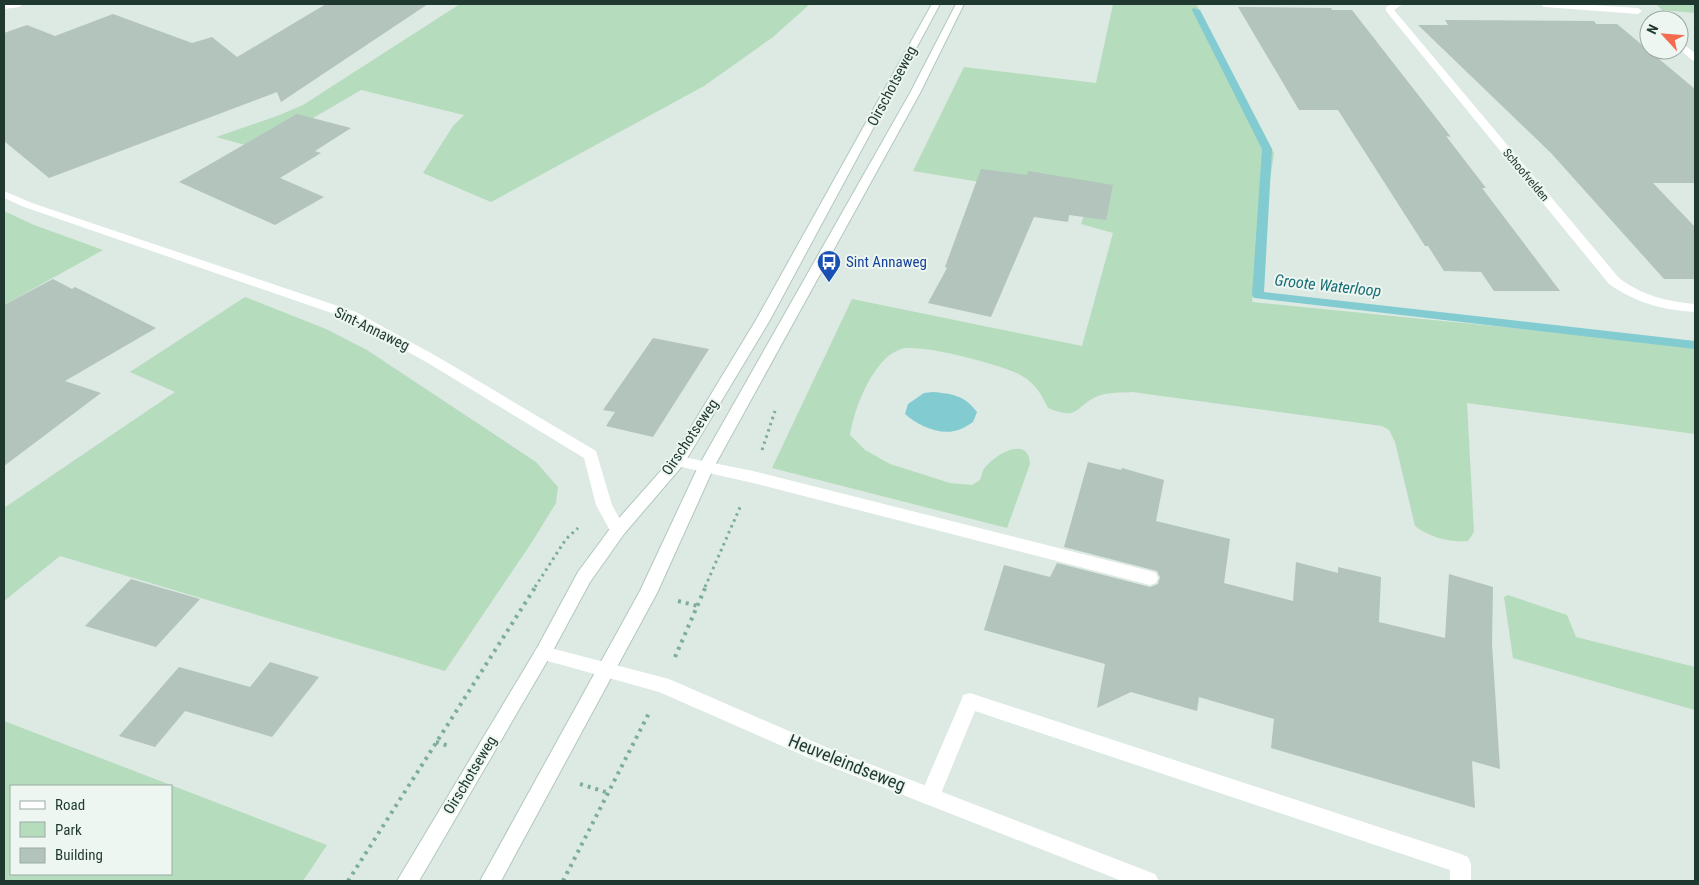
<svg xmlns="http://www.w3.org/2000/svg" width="1699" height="885" font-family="'Roboto Condensed',sans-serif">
<rect width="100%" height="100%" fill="#dde9e3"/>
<g fill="#b5dcbc" fill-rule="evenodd">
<path d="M460 4H810L773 37 704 86 491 202 423 173 453 126 464 115 361 90 260 149 216 137 277 116 303 105Z"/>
<path d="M1113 4H1196L1274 153 1252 302 1695 346V434L1467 403 1474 532 1468 541C1450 543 1429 537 1415 526L1395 442 1389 430 1382 426 1132 392C1122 393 1111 392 1101 395 1074 404 1082 422 1048 408 1041 394 1036 384 1022 376 1005 365 919 343 901 349 873 358 854 409 850 435L865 450 890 464 950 483 972 485 980 480C981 477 982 472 984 469 993 455 1029 434 1030 464L1007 528 772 468 852 299 1082 346 1113 233 1081 224 1089 200 913 171 964 67 1096 83Z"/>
<path d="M1656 4H1695V13L1662 10Z"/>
<path d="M4 211 34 225 103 250 4 305Z"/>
<path d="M245 297 326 329 367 350 536 462 558 487 556 503 532 542 445 671 60 556 4 601V508L175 392 130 372Z"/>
<path d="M1508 595 1567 615 1576 637 1695 667V710L1513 658 1504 597Z"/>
<path d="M4 721 327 845 303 881H4ZM11 786H171V874H11Z"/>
</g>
<path fill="#82cbd1" d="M933 392C953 394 964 395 977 412L973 422C967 426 961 430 954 431 938 435 916 424 905 414L908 404 924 393Z"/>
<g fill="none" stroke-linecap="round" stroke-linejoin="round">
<path fill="#82cbd1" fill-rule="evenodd" d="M1193 8 1200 10 1272 149 1264 292 1695 341V349L1254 298 1252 295 1262 149 1192 10Z"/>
</g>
<g fill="#b2c4bc">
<path d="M326 4H428L281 102 277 92 49 178 4 141V33L27 25 55 36 113 14 192 43 212 37 237 57Z"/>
<path d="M1238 7 1331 8 1332 10H1352L1451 137 1446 136 1486 188H1482L1560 291H1494L1481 272 1444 271 1428 246H1425L1338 110H1299Z"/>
<path d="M1445 20 1594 21 1596 24H1617L1695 89V183H1653L1695 227V279H1664L1551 153 1418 25H1448Z"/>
<path d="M297 114 351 128 315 151 321 153 280 178 324 197 275 225 179 182Z"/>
<path d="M981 169 1027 175 1028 171 1113 185 1106 220 1069 215 1068 222 1034 217 991 317 928 303 947 268 945 267Z"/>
<path d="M53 279 72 289 75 287 156 328 65 381 101 393 4 466V305Z"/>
<path d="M653 338 709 349 653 437 606 426 615 412 603 410Z"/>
<path d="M1088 462 1121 470 1122 468 1164 480 1156 521 1230 539 1224 583 1293 601 1296 562 1338 573V567L1381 577 1379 622 1445 638 1449 574 1493 587 1492 644 1500 769 1472 761 1475 808 1271 748 1274 719 1199 697 1197 711 1131 692 1097 708 1105 664 984 630 1004 565 1050 577 1057 563 1150 587 1158 584 1160 577 1157 571 1064 547Z"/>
<path d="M131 579 200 599 156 647 85 626Z"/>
<path d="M270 662 319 677 272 737 185 711 155 747 119 736 179 667 250 687Z"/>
</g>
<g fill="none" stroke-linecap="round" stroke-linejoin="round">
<g stroke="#b0c9be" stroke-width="2">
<g id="secondary">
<path d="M932 4H940L770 320 683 465 624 534 590 582 549 658 419 881H397L537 648 578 572 612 526 673 457 756 320Z"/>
<path d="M956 4H964L920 93 714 467 657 593 501 881H480L640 591 698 467 910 93Z"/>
</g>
</g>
<g stroke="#7cae9a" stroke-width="3" stroke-dasharray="2.5 4" stroke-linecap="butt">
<path d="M762 450 775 411"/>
<path d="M535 587 566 539 578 528"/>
<path d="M705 587 741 505"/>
</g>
<g stroke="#7cae9a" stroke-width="4" stroke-dasharray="3 5" stroke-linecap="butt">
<path d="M678 601 698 606"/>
<path d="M675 657 706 586"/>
<path d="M436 742 449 746"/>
<path d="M580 784 609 793"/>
<path d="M348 881 536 586"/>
<path d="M563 881 649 713"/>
</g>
<g fill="#fff" fill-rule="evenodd">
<path d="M678 456 753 471 1150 571 1156 573 1158 578 1156 583 1150 585 753 483 673 465 670 461 673 457Z"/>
<path d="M970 693 1461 854 1468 857 1471 864V881H1450V870L975 711 937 803 930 805 923 803 920 796 961 701 963 695Z"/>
</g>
<g fill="#fff" fill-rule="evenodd">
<path d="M4 4H23L19 7 4 9Z"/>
<path d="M1393 4H1403L1394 10 1619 278C1643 296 1666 301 1695 304V312C1663 310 1636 303 1609 284L1386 11V7Z"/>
<path d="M1540 4H1576L1638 8 1642 11 1638 14 1544 7Z"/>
<path d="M1679 41 1695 53V61L1692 60 1679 49Z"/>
<path d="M4 191 32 203 356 312 438 357 596 451 612 505 626 530 624 534 618 536 612 534 596 505 584 458 428 363 346 318 24 207 4 198Z"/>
<path d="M543 646 669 679 828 748 1155 874 1159 881H1122L814 760 659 692 537 658 534 653 537 648Z"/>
</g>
<use href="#secondary" fill="#fff" fill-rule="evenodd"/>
</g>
<defs>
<g id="bus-pin" transform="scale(1.25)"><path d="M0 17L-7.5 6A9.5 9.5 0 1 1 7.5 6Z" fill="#1a4fb4" stroke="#edf6f1"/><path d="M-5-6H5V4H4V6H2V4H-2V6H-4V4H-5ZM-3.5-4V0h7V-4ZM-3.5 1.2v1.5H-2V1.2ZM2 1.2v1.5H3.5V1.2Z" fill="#fff"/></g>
</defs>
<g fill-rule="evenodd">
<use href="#bus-pin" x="829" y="262"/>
</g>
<g text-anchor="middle" stroke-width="4" stroke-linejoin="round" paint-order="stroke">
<g font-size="12" fill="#1f3930" stroke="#edf6f1">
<text transform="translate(1526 175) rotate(50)" y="4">Schoofvelden</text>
</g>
<g font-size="15" fill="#1f3930" stroke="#edf6f1">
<text transform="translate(892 86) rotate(-62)" y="5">Oirschotseweg</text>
<text transform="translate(372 329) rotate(26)" y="5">Sint-Annaweg</text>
<text transform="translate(690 437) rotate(-56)" y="5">Oirschotseweg</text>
<text transform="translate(470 775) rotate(-59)" y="5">Oirschotseweg</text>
</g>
<g font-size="15" fill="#164399" stroke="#edf6f1" text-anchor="start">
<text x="846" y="267">Sint Annaweg</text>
</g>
<g font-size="16" font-style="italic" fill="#186d75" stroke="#edf6f1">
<text transform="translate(1328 285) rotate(6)" y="6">Groote Waterloop</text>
</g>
<g font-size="18" fill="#1f3930" stroke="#edf6f1">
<text transform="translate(847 763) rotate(22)" y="6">Heuveleindseweg</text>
</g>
</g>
<rect width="1699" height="885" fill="none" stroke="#1f3930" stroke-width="10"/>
<rect x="10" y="785" width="162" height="90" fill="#edf6f1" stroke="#9baaa4"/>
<rect x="20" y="801" width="25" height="8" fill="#ffffff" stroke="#9baaa4"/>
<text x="55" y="810" font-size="15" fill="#1f3930">Road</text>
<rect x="20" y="822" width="25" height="15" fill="#b5dcbc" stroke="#9baaa4"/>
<text x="55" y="835" font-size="15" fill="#1f3930">Park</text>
<rect x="20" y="848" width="25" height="15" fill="#b2c4bc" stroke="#9baaa4"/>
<text x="55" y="860" font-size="15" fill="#1f3930">Building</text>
<g transform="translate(1664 35) rotate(296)"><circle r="24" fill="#edf6f1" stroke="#9baaa4"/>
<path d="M0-4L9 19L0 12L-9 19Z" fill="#f56b4f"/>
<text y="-8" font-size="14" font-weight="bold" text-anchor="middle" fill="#1f3930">N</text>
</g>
</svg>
